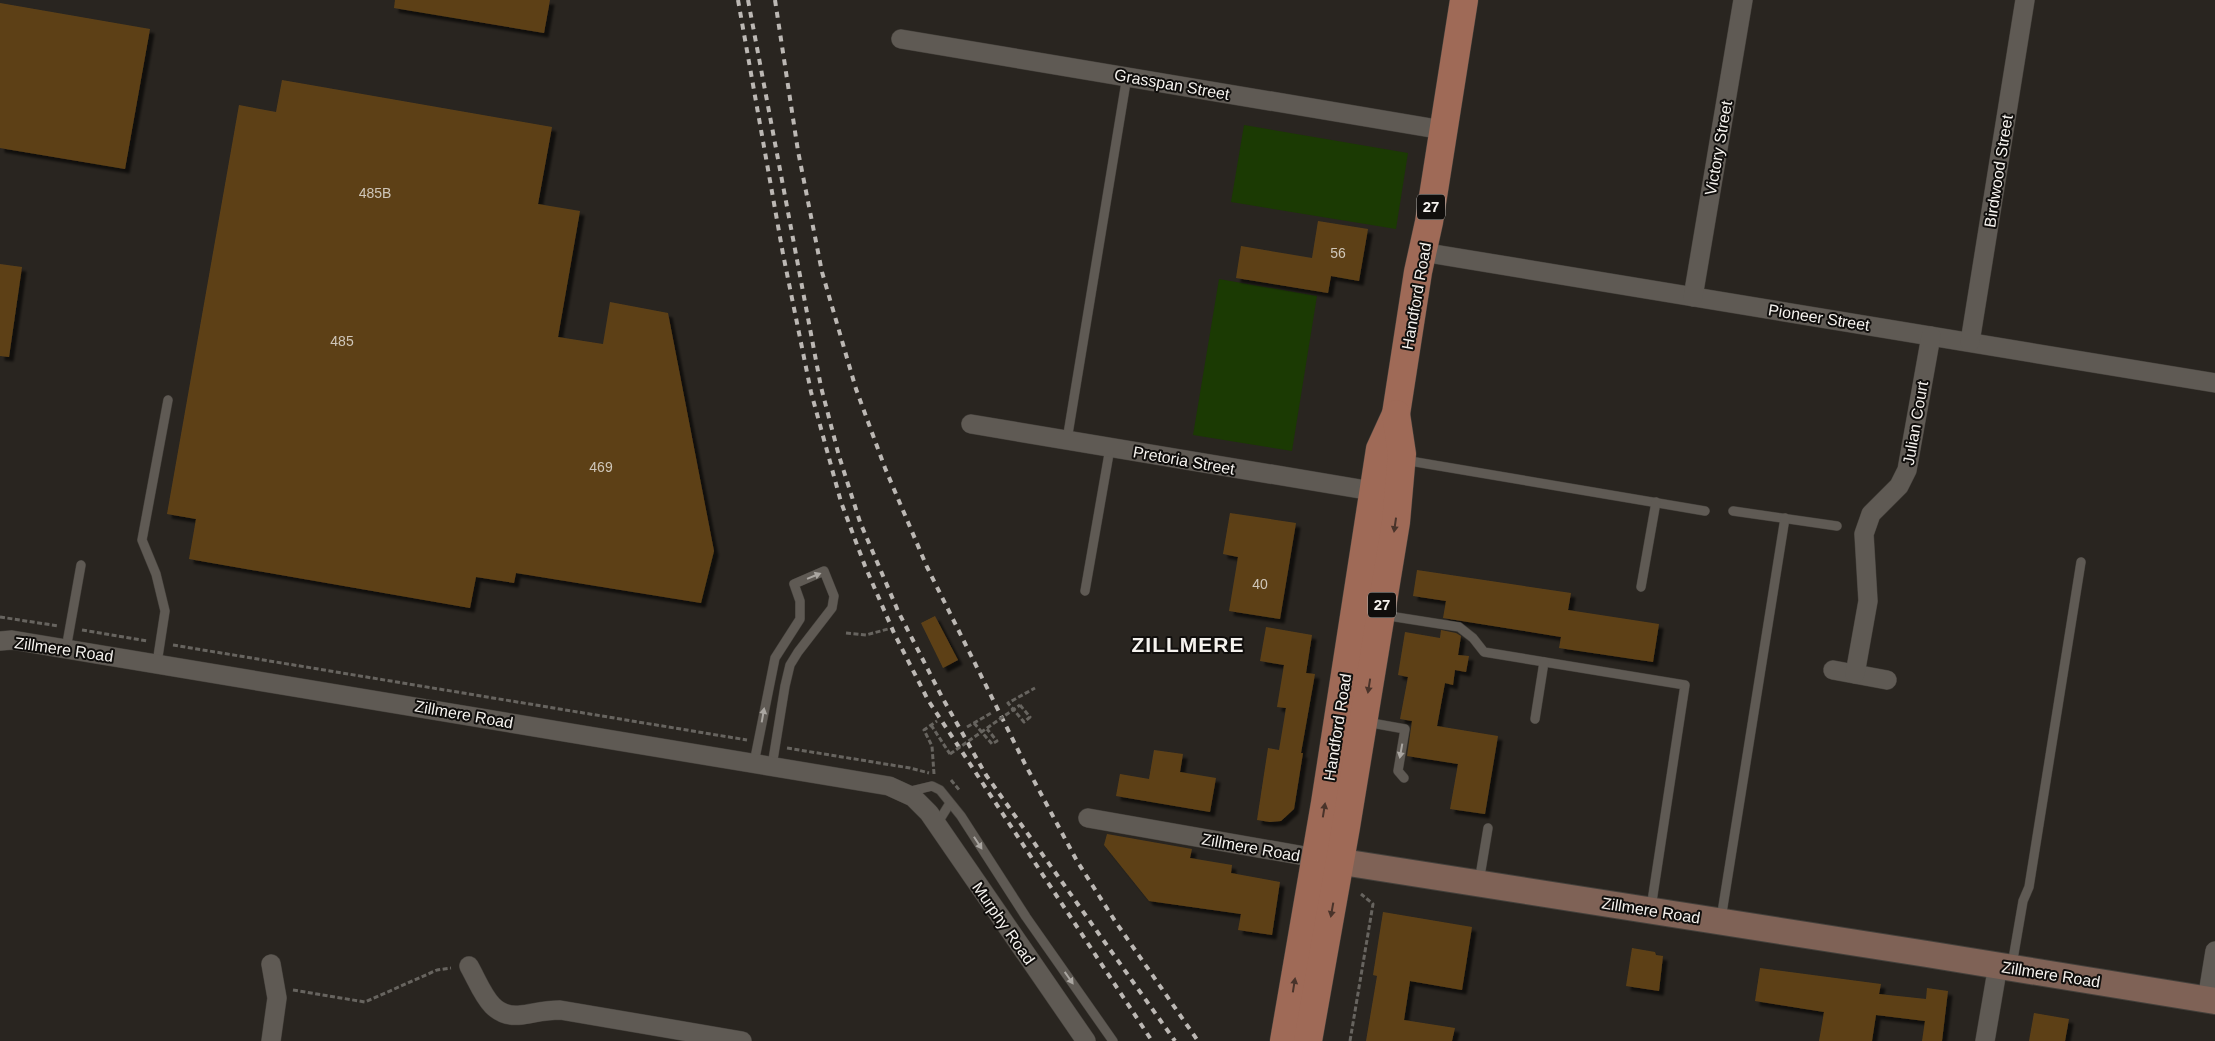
<svg xmlns="http://www.w3.org/2000/svg" width="2215" height="1041" font-family="Arial,sans-serif">
<defs>
<filter id="shadow"><feDropShadow dx="4.5" dy="4.5" stdDeviation="1" flood-color="#0009"/></filter>
</defs>
<rect width="100%" height="100%" fill="#292520"/>
<g fill="#1b3a03">
<path d="M1244 125 1408 153 1396 229 1231 202Z"/>
<path d="M1219 279 1317 296 1292 451 1193 435Z"/>
</g>
<g fill="#5d4119" filter="url(#shadow)">
<path d="M395 0H550L544 33 394 8Z"/>
<path d="M0 3 150 29 125 169 0 148Z"/>
<path d="M282 80 552 127 538 204 580 211 558 337 603 344 610 302 668 313 714 551 701 603 516 573 514 583 476 577 470 608 189 559 196 519 167 514 239 105 276 112Z"/>
<path d="M1318 221 1368 229 1359 281 1331 276 1328 293 1236 278 1241 246 1312 258Z"/>
<path d="M0 264 22 267 9 357 0 356Z"/>
<path d="M1230 513 1296 523 1280 619 1229 611 1238 557 1223 554Z"/>
<path d="M1417 570 1571 593 1568 610 1659 624 1653 662 1559 648 1561 637 1443 618 1446 601 1413 596Z"/>
<path d="M935 616 958 660 943 668 921 623Z"/>
<path d="M1266 627 1312 635 1306 673 1315 674 1301 753H1303L1294 809 1281 821 1270 822 1257 820 1268 748 1279 750 1286 708 1277 707 1284 665 1260 661Z"/>
<path d="M1441 630 1456 633 1461 636 1458 655 1469 656 1466 672 1455 670 1453 685 1445 683 1437 726 1498 736 1485 814 1450 809 1458 764 1407 756 1412 721 1400 719 1408 677 1398 675 1405 632 1440 638Z"/>
<path d="M1154 750 1183 754 1180 772 1216 778 1210 812 1116 796 1120 774 1149 779Z"/>
<path d="M1107 834 1192 849 1190 858 1232 865 1231 873 1280 882 1272 935 1238 930 1241 914 1149 901 1104 845Z"/>
<path d="M1383 912 1472 927 1462 990 1410 981 1404 1020 1455 1028 1452 1041H1366L1377 976 1373 975Z"/>
<path d="M1632 948 1655 952 1656 955 1663 956 1659 991 1626 986Z"/>
<path d="M1760 968 1881 984 1879 994 1926 999 1927 988 1948 991 1942 1041H1922L1925 1021 1876 1015 1872 1041H1819L1824 1012 1755 1001Z"/>
<path d="M2034 1013 2069 1019 2065 1041H2029Z"/>
</g>
<g fill="none" stroke-linecap="round" stroke-linejoin="round">
<g stroke="#44403b" stroke-width="10">
<g id="service">
<path d="M1067 440 1127 76"/>
<path d="M1404 460 1705 511"/>
<path d="M1733 511 1837 526"/>
<path d="M1641 587 1656 502"/>
<path d="M1085 591 1110 448"/>
<path d="M1383 615 1459 627 1473 638 1484 652 1685 685 1651 908"/>
<path d="M66 649 81 565"/>
<path d="M157 663 165 611 156 574 142 540 168 400"/>
<path d="M1535 719 1544 662"/>
<path d="M1366 722 1405 729 1398 771 1404 778"/>
<path d="M754 763 775 658 800 619V601L794 584 824 571 834 596 832 608 798 652 790 665 785 686 772 766"/>
<path d="M907 792 932 786 940 790 961 816 1026 917 1113 1041"/>
<path d="M937 824 950 803"/>
<path d="M1479 882 1488 828"/>
<path d="M1721 919 1785 518"/>
<path d="M2012 965 2023 901 2029 887 2081 562"/>
</g>
</g>
<g stroke="#44403b" stroke-width="20">
<g id="minor">
<path d="M901 39 1443 130"/>
<path d="M1422 252 2215 383"/>
<path d="M1693 297 1743 0"/>
<path d="M1970 342 2025 0"/>
<path d="M971 424 1384 493"/>
<path d="M0 641 12 640 889 786 913 797 929 813 1086 1041"/>
<path d="M1833 670 1887 680"/>
<path d="M1855 674 1868 601 1864 534 1871 514 1899 486 1907 470 1931 336"/>
<path d="M1088 818 1316 858"/>
<path d="M469 966C482 989 490 1019 521 1015 535 1013 546 1010 560 1010L742 1041"/>
<path d="M2207 1000 2215 951"/>
<path d="M271 1041 277 998 271 964"/>
<path d="M1985 1041 1998 965"/>
</g>
</g>
<g stroke="#44403b" stroke-width="28">
<path id="secondary" d="M1317 858 1927 954 2215 1001"/>
</g>
<g stroke="#44403b" stroke-width="29">
<g id="primary">
<path d="M1284 1041 1325 803 1380 449 1396 414 1418 272 1429 222 1464 0"/>
<path d="M1308 1041 1346 827 1396 522 1402 454 1396 414"/>
</g>
</g>
<g stroke="#67645f" stroke-width="3" stroke-dasharray="5 2.5" stroke-linecap="butt">
<path d="M0 617 59 626"/>
<path d="M82 630 147 641"/>
<path d="M846 633 866 635 888 629"/>
<path d="M173 645 747 740"/>
<path d="M1020 705 1030 717 1024 722 1008 703 1035 688"/>
<path d="M974 723 992 744 997 741 987 729"/>
<path d="M931 725 950 754"/>
<path d="M967 727 993 712"/>
<path d="M787 748 910 768 929 773"/>
<path d="M934 774 932 746 924 730 937 721"/>
<path d="M951 780 960 791"/>
<path d="M293 990 365 1002 437 970 451 968"/>
<path d="M1350 1041 1373 904 1361 894"/>
</g>
<use href="#service" stroke="#5f5a54" stroke-width="9"/>
<use href="#minor" stroke="#5f5a54" stroke-width="19"/>
<use href="#secondary" stroke="#7f6256" stroke-width="26"/>
<use href="#primary" stroke="#9f6a57" stroke-width="28"/>
<g stroke="#bcb8b4" stroke-width="4" stroke-dasharray="6 6" stroke-linecap="butt">
<path d="M738 0 783 254 811 392 841 502 865 566 894 633 928 700 1152 1041"/>
<path d="M748 0 821 387 839 456 860 522 898 611 942 697 986 775 1175 1041"/>
<path d="M775 0 798 151 822 272 856 389 885 468 927 567 1025 764 1077 861 1115 921 1198 1041"/>
</g>
<path stroke="#67645f" stroke-width="3" stroke-dasharray="5 2.5" stroke-linecap="butt" d="M950 754 1020 705"/>
</g>
<defs><path id="oneway-solid" d="M-6-.8H1V-3.2L6.5 0L1 3.2V.8H-6Z" transform="scale(1.25)"/></defs>
<g fill="#49332a">
<use href="#oneway-solid" transform="translate(1395 525) rotate(98)"/>
<use href="#oneway-solid" transform="translate(1369 686) rotate(99)"/>
<use href="#oneway-solid" transform="translate(1324 810) rotate(-81)"/>
<use href="#oneway-solid" transform="translate(1332 910) rotate(100)"/>
<use href="#oneway-solid" transform="translate(1294 985) rotate(-81)"/>
</g>
<g fill="#aaa6a1">
<use href="#oneway-solid" transform="translate(814 576) rotate(-22)"/>
<use href="#oneway-solid" transform="translate(763 715) rotate(-80)"/>
<use href="#oneway-solid" transform="translate(1401 751) rotate(100)"/>
<use href="#oneway-solid" transform="translate(978 843) rotate(57)"/>
<use href="#oneway-solid" transform="translate(1069 978) rotate(55)"/>
</g>
<g text-anchor="middle" stroke-width="4" stroke-linejoin="round" paint-order="stroke">
<g font-size="14" fill="#cfc6b9">
<text x="375" y="198">485B</text>
<text x="1338" y="258">56</text>
<text x="342" y="346">485</text>
<text x="601" y="472">469</text>
<text x="1260" y="589">40</text>
</g>
<g fill="#100e0c" stroke="#b0aeaa" stroke-width="1">
<rect x="1417" y="194.5" width="28" height="25" rx="4"/>
<rect x="1368" y="592.5" width="28" height="25" rx="4"/>
</g>
<g font-size="15" font-weight="bold" fill="#f5f2ee">
<text x="1431" y="212">27</text>
<text x="1382" y="610">27</text>
</g>
<g font-size="16" fill="#f5f2ee" stroke="#100e0c">
<text transform="translate(1172 84) rotate(10)" y="6">Grasspan Street</text>
<text transform="translate(1718 148) rotate(-80)" y="6">Victory Street</text>
<text transform="translate(1998 171) rotate(-81)" y="6">Birdwood Street</text>
<text transform="translate(1416 296) rotate(-80)" y="6">Handford Road</text>
<text transform="translate(1819 317) rotate(9)" y="6">Pioneer Street</text>
<text transform="translate(1915 423) rotate(-80)" y="6">Julian Court</text>
<text transform="translate(1184 460) rotate(10)" y="6">Pretoria Street</text>
<text transform="translate(64 649) rotate(8)" y="6">Zillmere Road</text>
<text transform="translate(464 714) rotate(10)" y="6">Zillmere Road</text>
<text transform="translate(1337 727) rotate(-81)" y="6">Handford Road</text>
<text transform="translate(1251 847) rotate(10)" y="6">Zillmere Road</text>
<text transform="translate(1651 910) rotate(9)" y="6">Zillmere Road</text>
<text transform="translate(1004 923) rotate(55)" y="6">Murphy Road</text>
<text transform="translate(2051 974) rotate(9)" y="6">Zillmere Road</text>
</g>
<g font-size="21" font-weight="bold" letter-spacing="1" fill="#f5f2ee" stroke="#100e0c">
<text x="1188" y="652">ZILLMERE</text>
</g>
</g>
</svg>
